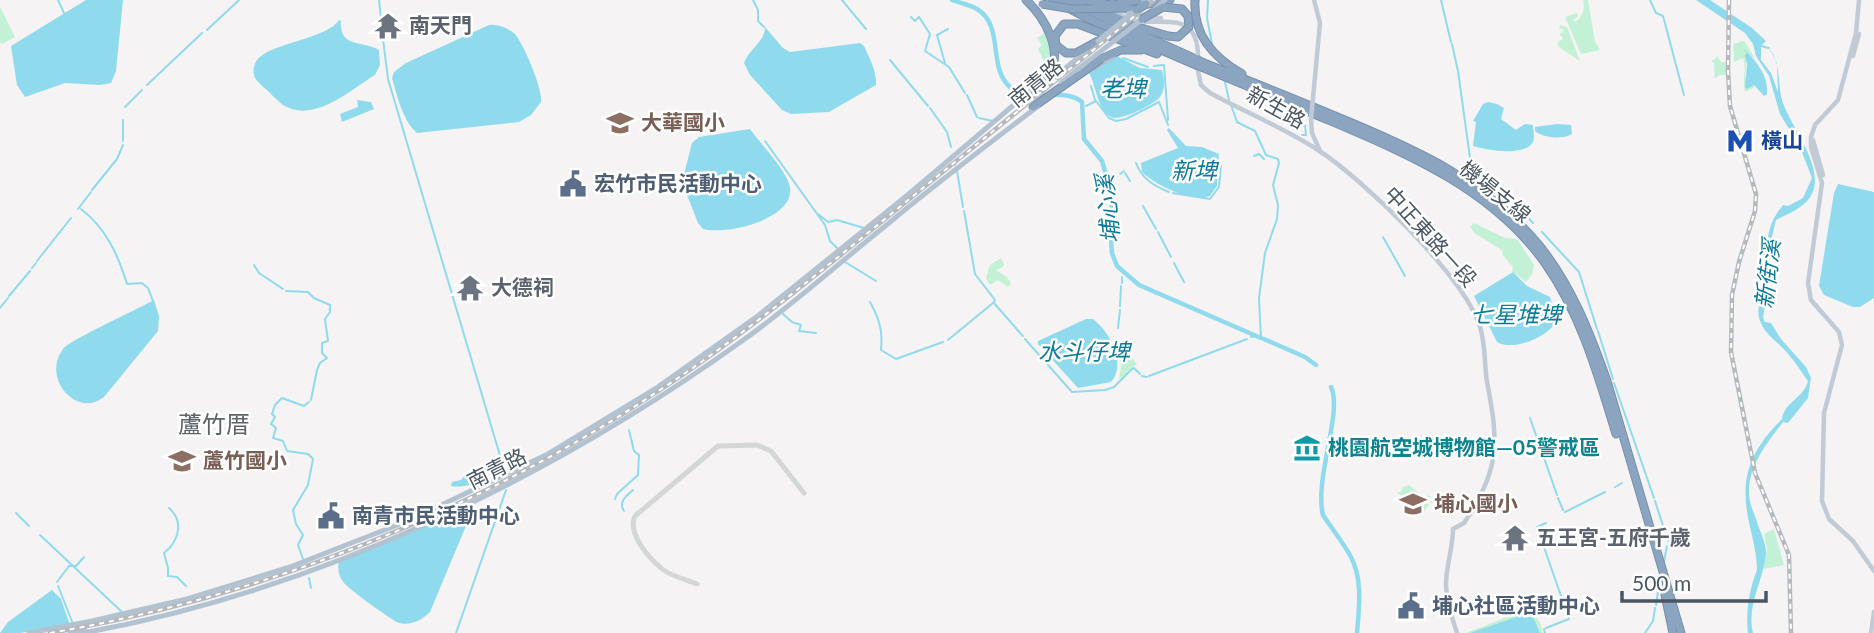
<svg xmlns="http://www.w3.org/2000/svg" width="1874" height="633" font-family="Lato,'Noto Sans TC',sans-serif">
<rect width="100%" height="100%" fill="#f5f3f3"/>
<g fill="#c3f1d5">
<path d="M1583 0H1588L1595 42 1600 50 1581 54 1565 17 1577 13 1578 16 1573 20 1575 22C1583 17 1585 9 1583 0Z"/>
<path d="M0 7 15 37 2 44 0 42Z"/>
<path d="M1560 25 1567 27 1580 61 1559 47 1557 43 1563 39 1560 34 1564 30 1559 28Z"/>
<path d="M1046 32C1051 46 1052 62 1045 74L1046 66 1038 49 1042 45 1037 38Z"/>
<path d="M1742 41 1745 42 1755 59 1747 53 1745 77 1755 87 1745 92C1742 81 1747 66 1743 58L1734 62 1733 44Z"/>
<path d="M1717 56 1721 62H1727V75H1719L1715 79 1714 63 1711 60 1715 59Z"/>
<path d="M1474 223 1505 238 1517 239 1534 265 1532 274 1526 282 1512 271 1513 267 1503 255 1502 250 1476 234 1470 227Z"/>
<path d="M1001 258 1004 264 1003 267 996 270C1001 274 1008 276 1011 284L1008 287 998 280 990 285 986 278 990 265Z"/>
<path d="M1116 338 1137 364 1119 380 1121 367Z"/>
<path d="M1409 485 1425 498 1428 495 1434 500 1431 503 1425 498V502L1429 505 1424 511 1421 507 1419 508 1423 512 1422 514 1397 492H1401L1403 487Z"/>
<path d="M1774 529 1784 565 1763 569 1767 549 1764 534Z"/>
<path d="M1520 612 1534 615 1540 622 1543 633H1466Z"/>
</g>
<g fill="#90daee">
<path d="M86 0H123L116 71 111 83 100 85 65 83 25 97 17 85 11 46Z"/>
<path d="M1696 0H1710L1752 28 1766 41 1761 46V60L1771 73 1778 92 1777 63 1769 48C1782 65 1777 82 1782 100 1791 130 1835 177 1804 204 1795 212 1785 215 1776 220L1770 245V274L1763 318 1765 322 1771 323 1781 339 1806 367 1811 378 1808 398 1788 423 1783 422C1766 444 1744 471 1750 501 1751 508 1755 515 1757 522 1760 532 1766 542 1766 553 1764 580 1746 605 1753 633H1748C1746 618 1748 599 1752 585 1753 579 1756 575 1757 569 1757 557 1753 539 1750 527 1739 480 1748 453 1782 419 1784 402 1804 398 1808 381 1802 373 1796 363 1789 355 1780 343 1767 337 1761 323 1754 310 1763 294 1765 281 1771 251 1760 233 1783 205L1788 206 1803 198 1812 178 1800 147 1780 114 1769 76 1756 56 1753 44 1745 33Z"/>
<path d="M339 20 341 21C339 48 361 40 379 50L380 65 375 75C350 90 314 124 283 105 278 101 272 95 267 90 258 82 250 77 255 64 262 43 325 41 339 20Z"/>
<path d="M489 25C498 24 508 28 515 34 524 45 543 89 541 102L531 115 519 122 417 133C403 121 397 96 392 78L394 72 406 63Z"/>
<path d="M765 27 783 48 790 52 860 43 864 46C869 57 877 72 876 85L829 112 791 114 782 110 750 75 744 63C749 49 765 42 765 27Z"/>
<path d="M1743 48C1755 60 1769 75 1767 94L1764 96 1754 85 1747 89 1745 87 1747 65 1745 55 1747 53Z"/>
<path d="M1117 56 1140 68 1162 70C1164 78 1166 89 1160 97 1155 104 1119 122 1111 117 1097 109 1096 85 1089 73Z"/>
<path d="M357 100 371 102 374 109 342 122 340 114 358 107Z"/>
<path d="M1488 102 1497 104 1504 108 1501 119 1516 130 1525 124 1533 125C1533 129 1535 137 1533 142 1525 157 1486 150 1473 146L1476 122 1473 121 1483 104Z"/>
<path d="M1557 124 1571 125 1572 134C1563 140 1543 138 1535 131V127Z"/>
<path d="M1169 128 1186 146 1202 147 1219 154 1217 186 1210 196C1190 202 1157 186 1142 172L1141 163 1178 148 1167 130Z"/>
<path d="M750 129C760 143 787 171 790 187 795 220 725 235 703 229L698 223 682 182 692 143 699 137Z"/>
<path d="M1838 184 1874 192V298L1860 307H1853L1824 295 1819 286 1834 193Z"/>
<path d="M1513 272 1527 286 1550 297 1557 318C1553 336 1513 352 1497 342L1474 296Z"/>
<path d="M154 300 159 316 158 331 104 397C77 419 41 378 63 349 68 341 140 308 154 300Z"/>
<path d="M1086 319H1093C1110 332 1127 364 1111 382L1078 388 1038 344V341Z"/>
<path d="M482 471C480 485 464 488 451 486L452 482 461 480 465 475 472 479Z"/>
<path d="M476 502 430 612C422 620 411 626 399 623 391 620 350 590 344 583 339 577 337 569 339 562Z"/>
<path d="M52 590 61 599 70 625 20 633H0L8 622Z"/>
<path d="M1522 615 1533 617 1540 633H1470Z"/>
</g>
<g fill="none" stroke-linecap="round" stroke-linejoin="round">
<g stroke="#90daee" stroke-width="2">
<path d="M58 0 64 13"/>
<path d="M379 0 381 19"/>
<path d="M753 0 758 10V21L764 27"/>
<path d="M842 0 866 29"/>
<path d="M1208 0 1207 18 1212 44"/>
<path d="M1441 0 1451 42"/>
<path d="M1650 0 1656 13 1663 16 1684 95"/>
<path d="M911 17 915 21 919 17 930 34 925 51 949 67 965 93"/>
<path d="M381 23 388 79 504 469"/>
<path d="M207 30 239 0"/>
<path d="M1452 44 1458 71 1471 165 1474 170 1488 176 1502 190"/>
<path d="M1761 46 1769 48"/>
<path d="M1123 58 1148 67"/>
<path d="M890 60 928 106"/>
<path d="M945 63 937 35 948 29"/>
<path d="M1164 65 1168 120"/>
<path d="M1154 66 1163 65"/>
<path d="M1225 82 1229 100"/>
<path d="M147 85 202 33"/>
<path d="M1091 86 1095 100"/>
<path d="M967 95 977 117"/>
<path d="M1231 105 1237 122 1255 131 1266 155 1278 159 1279 163 1273 185 1278 205 1277 219 1265 253 1259 298 1261 338"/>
<path d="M1086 106 1096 101 1109 118 1116 121 1126 119 1159 102 1168 125"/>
<path d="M125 107 142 90"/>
<path d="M930 108 947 132 951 147"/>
<path d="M1298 116 1305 125 1306 135H1302"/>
<path d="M979 118 993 121"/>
<path d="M123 141V120"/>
<path d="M765 141 825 225 830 241 838 249"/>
<path d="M1254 156 1259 154 1264 159"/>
<path d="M955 162V165"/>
<path d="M1136 163C1142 179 1154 186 1169 192"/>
<path d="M957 171 963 207"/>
<path d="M1125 173 1130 181"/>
<path d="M1120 174 1124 171"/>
<path d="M92 190 117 159 123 145"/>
<path d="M1173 193 1210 199 1219 187 1221 166"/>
<path d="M1505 193 1533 223"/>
<path d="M1143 206 1156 229"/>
<path d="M78 209 91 192"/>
<path d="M81 209C106 228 118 255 127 284L142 283 148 288 153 301"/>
<path d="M964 211 975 274 995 300 994 303 1021 334"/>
<path d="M818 214 828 222 837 220 864 228"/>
<path d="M1158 232 1171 257"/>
<path d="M1542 232 1579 272 1597 329"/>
<path d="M1383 237 1405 276"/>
<path d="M841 254 842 256"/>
<path d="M37 261 71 218"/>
<path d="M845 262 876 281"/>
<path d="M1174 263 1184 282"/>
<path d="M254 265 259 273 283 289"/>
<path d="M32 268 36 263"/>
<path d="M1122 283V277"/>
<path d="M286 291 308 292 314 298 330 305V312L325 319 328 341 322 343V353L327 358 320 363 317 370 311 400"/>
<path d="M9 296 30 271"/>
<path d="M870 302C879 318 883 331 881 350L896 359 943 342"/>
<path d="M1120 306 1121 286"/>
<path d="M0 308 8 298"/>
<path d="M783 314 792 322 801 325 799 331 816 333"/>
<path d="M1118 328 1120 310"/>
<path d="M1598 331 1613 379"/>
<path d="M1022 335 1023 336"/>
<path d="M1251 337 1256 336"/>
<path d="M1025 339 1072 392 1105 390 1114 387 1131 370 1134 368 1140 374"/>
<path d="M948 340 993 303"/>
<path d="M1142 376 1147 377"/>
<path d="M1149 376 1247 339"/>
<path d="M1614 383 1654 498"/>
<path d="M1530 418 1557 495"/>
<path d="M1615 487 1622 483"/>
<path d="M1558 498 1563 510"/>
<path d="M615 499 617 494 638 475 639 455 634 451 629 430"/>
<path d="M1655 501 1668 541"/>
<path d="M169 508C185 522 178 542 164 553L168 568V576L177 577 186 586"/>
<path d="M624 511C618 502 626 496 633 490"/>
<path d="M1565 512 1605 492"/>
<path d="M16 513 29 526"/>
<path d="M1546 523 1537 527 1569 619 1546 628"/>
<path d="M40 535 122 612"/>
<path d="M303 559 298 545 303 535 296 524 293 510 308 485 313 459 308 454 287 451 283 441 273 438 276 428 271 424 275 417 272 414 275 405 282 398 304 406 309 402"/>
<path d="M1664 562 1667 546"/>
<path d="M309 578 311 588"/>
<path d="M57 582 69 566H76L84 557"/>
<path d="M58 586 73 624"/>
<path d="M1656 605 1658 592 1655 581 1657 577"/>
<path d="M1544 629 1545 633"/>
<path d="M456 633 506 490"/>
<path d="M1645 633 1653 621 1655 608"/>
</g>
<g stroke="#90daee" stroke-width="4.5">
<path d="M952 0C960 3 970 5 977 9 1005 26 987 67 1010 87 1029 104 1062 86 1082 102L1084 139 1102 161 1110 188 1112 212 1111 240 1112 253 1117 266 1139 285 1261 338"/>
<path d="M1264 339 1305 357 1316 365"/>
<path d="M1331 387C1343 412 1314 479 1323 515 1332 529 1343 542 1351 557 1363 580 1359 608 1357 633"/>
</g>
<path stroke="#d5d6d8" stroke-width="5" d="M697 584C685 579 670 576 661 568 648 557 627 533 635 516L718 446 757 445 771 451 804 493"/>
<g stroke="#7690ad" stroke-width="9">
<g id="motorway">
<path d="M1026 0C1045 18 1064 51 1049 76 1045 83 1038 87 1034 94"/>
<path d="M1053 0 1087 18 1196 65"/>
<path d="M1065 0 1196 59"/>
<path d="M1077 0 1138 27 1168 36"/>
<path d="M1195 0C1193 35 1213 57 1242 74"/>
<path d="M1127 8 1170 0"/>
<path d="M1098 41 1076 53H1066L1056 45 1055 36 1064 24H1078L1157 54"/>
<path d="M1101 59 1121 50H1141"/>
<path d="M1204 63C1252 82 1300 101 1347 121 1421 152 1485 181 1538 244 1571 284 1590 333 1607 381L1681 633"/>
<path d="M1204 68C1245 85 1286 102 1326 119 1408 154 1491 188 1545 263 1581 314 1598 375 1616 434"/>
<path d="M1033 107 1090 67"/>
<path d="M1665 595 1673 633"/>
</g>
</g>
<g stroke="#c1cbd6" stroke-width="4.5">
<path d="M1859 0 1856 33 1838 100 1815 125 1811 137V147L1822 183 1808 283 1811 300 1839 332 1842 345 1824 413 1822 501 1829 519 1853 541 1874 571"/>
<path d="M1111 10C1119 15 1128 19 1137 21 1166 25 1198 11 1198 57"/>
<path d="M1119 10 1145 17 1161 18"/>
<path d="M1853 56 1859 34"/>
<path d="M1198 71 1201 85 1210 93C1245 112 1284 128 1318 150 1363 179 1462 275 1479 324 1486 342 1484 364 1487 382 1499 443 1500 470 1464 523"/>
<path d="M1313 98 1320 23 1314 0"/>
<path d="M1311 119 1312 133 1320 151"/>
<path d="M1813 140 1823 175"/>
<path d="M1457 633C1452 617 1446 601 1446 584 1446 566 1453 548 1453 529L1464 523"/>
<path d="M1871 633 1874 612"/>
</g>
<g stroke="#b3c2d1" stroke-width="5">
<path d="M1094 68 1113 57"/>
<path d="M1061 83 1078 69"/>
<path d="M1046 84 1090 48"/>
<path d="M29 633 92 621 187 599 290 567 410 520 548 454 655 389 759 315 910 193 1037 85"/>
<path d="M70 633 85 630"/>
<path d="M83 633C319 590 548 480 742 341 793 305 840 262 889 223 937 183 987 145 1037 107"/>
</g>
<use href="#motorway" stroke="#8ba5c1" stroke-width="7"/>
<g stroke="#b5b8bd" stroke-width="4.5">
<g id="rail">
<path d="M1729 0 1728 71 1730 106 1756 194 1755 211 1739 262 1732 295 1731 352 1755 473 1789 555 1791 633"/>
<path d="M50 633C265 596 478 511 660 390 747 333 827 266 907 201 989 134 1072 68 1154 0"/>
</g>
</g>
<use href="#rail" stroke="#fff" stroke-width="2" stroke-dasharray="5" stroke-linecap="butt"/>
<g stroke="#7690ad" stroke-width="9" stroke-linecap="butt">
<g id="motorway-bridge">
<path d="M1085 0 1112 5 1138 0"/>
<path d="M1042 4 1072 9 1127 8"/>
<path d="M1136 10 1146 4"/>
<path d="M1142 19 1163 7 1182 9 1188 16 1189 27 1178 37 1168 36"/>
<path d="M1196 59 1204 63"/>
<path d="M1196 65 1204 68"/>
<path d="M1090 67 1101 59"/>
</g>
</g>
<path stroke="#c1cbd6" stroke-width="4.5" d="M1311 119 1313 98"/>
<g stroke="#b3c2d1" stroke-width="5">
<path d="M1155 9 1165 0"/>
<path d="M1098 41 1148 0"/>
<path d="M1078 69 1145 17"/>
</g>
<use href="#motorway-bridge" stroke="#8ba5c1" stroke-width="7"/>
</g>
<defs>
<g id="temple-bare" transform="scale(2.1)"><path d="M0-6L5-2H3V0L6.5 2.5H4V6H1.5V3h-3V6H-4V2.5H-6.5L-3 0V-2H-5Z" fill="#6b7280" stroke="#fff" stroke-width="2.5" paint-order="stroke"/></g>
<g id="school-bare" transform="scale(2.1)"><path d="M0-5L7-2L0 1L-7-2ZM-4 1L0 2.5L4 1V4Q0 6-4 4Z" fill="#8d6e63" stroke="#fff" stroke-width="2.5" paint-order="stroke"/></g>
<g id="metro-bare" transform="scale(2.1)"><path d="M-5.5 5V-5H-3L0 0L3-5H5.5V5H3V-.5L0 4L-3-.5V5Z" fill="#1a4fb4" stroke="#fff" stroke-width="2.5" paint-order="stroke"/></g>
<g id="civic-bare" transform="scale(2.1)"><path d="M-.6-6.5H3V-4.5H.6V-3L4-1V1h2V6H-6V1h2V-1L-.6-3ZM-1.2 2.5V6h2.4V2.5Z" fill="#5c6f8a" stroke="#fff" stroke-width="2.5" paint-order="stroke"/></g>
<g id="museum-bare" transform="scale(2.1)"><path d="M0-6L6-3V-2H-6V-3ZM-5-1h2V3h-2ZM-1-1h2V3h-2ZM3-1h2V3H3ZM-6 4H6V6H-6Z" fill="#0f9aa8" stroke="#fff" stroke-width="2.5" paint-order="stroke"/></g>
</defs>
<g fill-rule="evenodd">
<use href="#temple-bare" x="388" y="26"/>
<use href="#school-bare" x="620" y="123"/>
<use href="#metro-bare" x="1740" y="141"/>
<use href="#civic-bare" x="573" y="184"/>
<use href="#temple-bare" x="470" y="288"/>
<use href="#museum-bare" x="1307" y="448"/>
<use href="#school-bare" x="182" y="461"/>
<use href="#school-bare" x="1413" y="504"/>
<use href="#civic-bare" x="331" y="516"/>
<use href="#temple-bare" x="1515" y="538"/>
<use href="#civic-bare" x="1411" y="606"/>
</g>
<g text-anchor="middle" stroke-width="5" stroke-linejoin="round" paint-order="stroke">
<g font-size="21" font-weight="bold" fill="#5b616d" stroke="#fff" text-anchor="start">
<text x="409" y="33">南天門</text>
<text x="491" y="295">大德祠</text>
<text x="1536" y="545">五王宮-五府千歲</text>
</g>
<g font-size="21" fill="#4a5661" stroke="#fff">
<text transform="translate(1036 83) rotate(-39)" y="7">南青路</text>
<text transform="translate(1276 108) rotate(29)" y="7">新生路</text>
<text transform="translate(1495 192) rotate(39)" y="7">機場支線</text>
<text transform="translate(1430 237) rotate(48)" y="7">中正東路一段</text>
<text transform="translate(497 469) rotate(-27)" y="7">南青路</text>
</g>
<g font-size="21" font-weight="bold" fill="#785e54" stroke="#fff" text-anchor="start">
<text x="641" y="130">大華國小</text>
<text x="203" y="468">蘆竹國小</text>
<text x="1434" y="511">埔心國小</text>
</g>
<g font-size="21" font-weight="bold" fill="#164399" stroke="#fff" text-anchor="start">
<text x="1761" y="148">橫山</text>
</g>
<g font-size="21" font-weight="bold" fill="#4e5e75" stroke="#fff" text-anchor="start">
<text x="594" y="191">宏竹市民活動中心</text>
<text x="352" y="523">南青市民活動中心</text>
<text x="1432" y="613">埔心社區活動中心</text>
</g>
<g font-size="21" font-weight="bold" fill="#0d838f" stroke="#fff" text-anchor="start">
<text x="1328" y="455">桃園航空城博物館—05警戒區</text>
</g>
<g font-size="23" font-style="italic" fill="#0c7c9b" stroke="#fff">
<text x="1123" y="97">老埤</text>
<text x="1194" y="179">新埤</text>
<text transform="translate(1108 209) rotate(-96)" y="8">埔心溪</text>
<text transform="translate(1768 274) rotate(-83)" y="8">新街溪</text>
<text x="1516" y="323">七星堆埤</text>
<text x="1084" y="360">水斗仔埤</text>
</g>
<g font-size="24" fill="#5f6368" stroke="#fff">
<text x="214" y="433">蘆竹厝</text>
</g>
</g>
<path d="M1622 591v10h144v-10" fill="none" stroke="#4a5661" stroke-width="3.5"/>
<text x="1632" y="591" font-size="21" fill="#4a5661" stroke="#ffffff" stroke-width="5" paint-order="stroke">500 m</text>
</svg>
